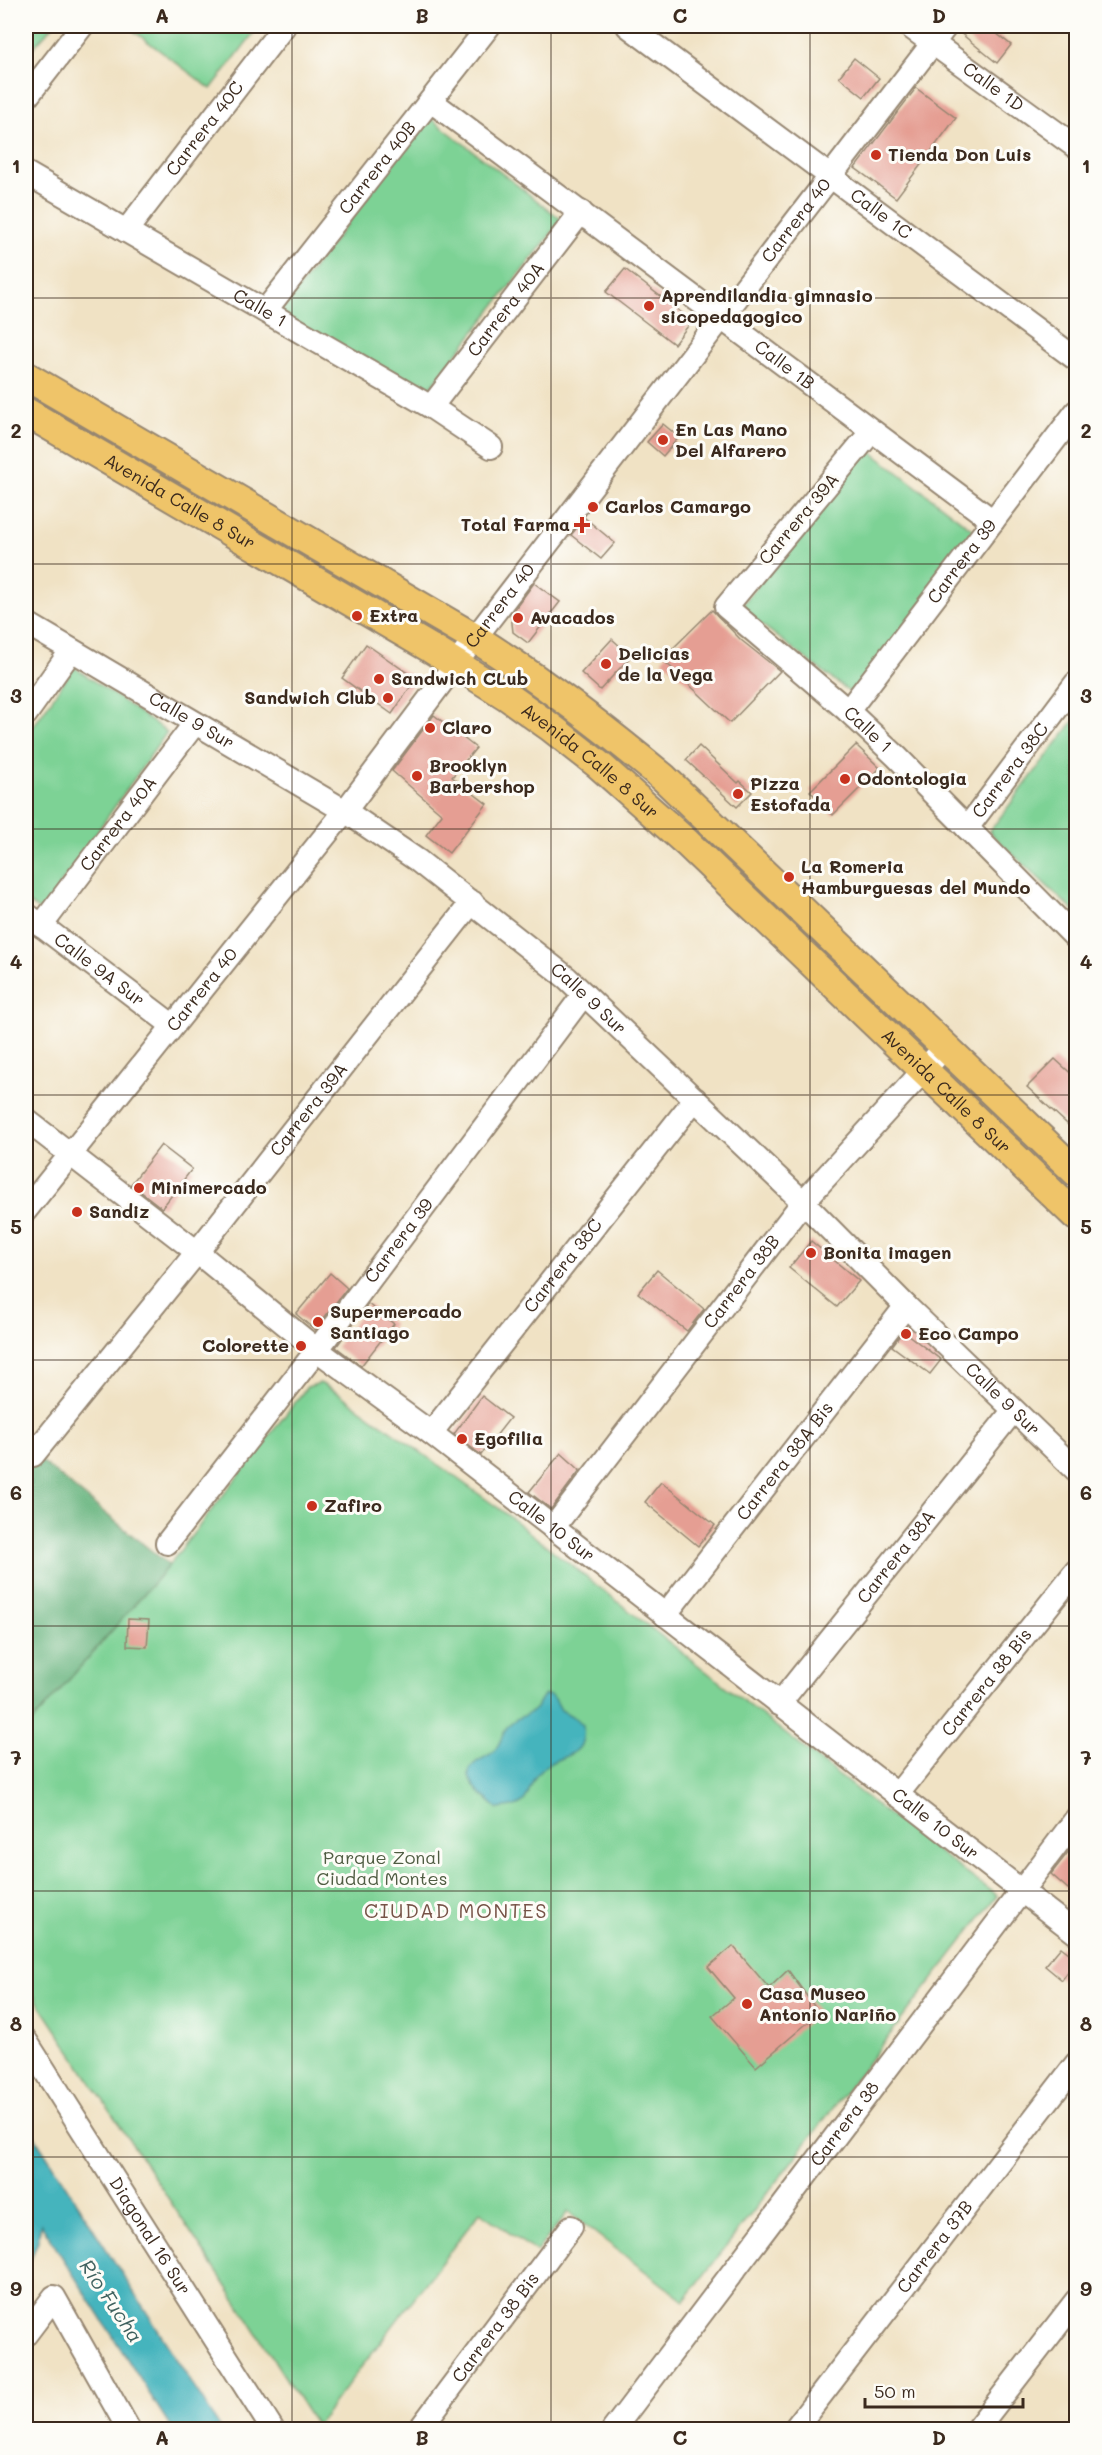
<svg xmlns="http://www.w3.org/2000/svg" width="1102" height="2455" font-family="Mali,sans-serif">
<rect width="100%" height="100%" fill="#fdfcf7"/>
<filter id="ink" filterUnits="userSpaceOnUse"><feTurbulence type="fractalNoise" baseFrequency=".0167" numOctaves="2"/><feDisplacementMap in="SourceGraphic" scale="12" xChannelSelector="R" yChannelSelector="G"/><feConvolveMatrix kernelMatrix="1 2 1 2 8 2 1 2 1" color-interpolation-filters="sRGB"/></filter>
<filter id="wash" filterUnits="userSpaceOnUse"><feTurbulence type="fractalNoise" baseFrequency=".008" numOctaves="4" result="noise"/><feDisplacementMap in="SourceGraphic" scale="24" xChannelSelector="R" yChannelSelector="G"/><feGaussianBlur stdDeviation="1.35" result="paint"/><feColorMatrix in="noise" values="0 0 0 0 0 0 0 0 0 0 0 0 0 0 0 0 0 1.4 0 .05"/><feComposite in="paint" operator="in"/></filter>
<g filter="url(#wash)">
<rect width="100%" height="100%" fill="#f0e2c4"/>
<g fill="#7dd295" stroke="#5c7e5a" stroke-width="1.5">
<path d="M26 26H53L26 55Z"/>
<path d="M127 26H259L211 89Z"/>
<path d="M428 116 562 220 423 397 279 314Z"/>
<path d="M865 447 977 533 852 694 740 608Z"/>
<path d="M74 667 167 732 41 912 26 901V737Z"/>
<path d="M1076 718V913L989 832Z"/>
<path d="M320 1383 338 1393 497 1507 889 1815 997 1896 684 2301 568 2212 536 2252 480 2212 316 2426 237 2302 26 1984V1729L169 1565 307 1387Z"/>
</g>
<path fill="#66b47e" stroke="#506f4e" stroke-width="1.5" d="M26 1449 169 1565 26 1729Z"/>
<g fill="#44b4bd" stroke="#406f6e" stroke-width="1.5">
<path d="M545 1695H550L555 1699 561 1710 577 1719 583 1725C587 1761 561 1752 543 1768 520 1788 540 1806 498 1809 489 1801 468 1785 469 1773 471 1761 485 1759 493 1752 501 1744 501 1736 507 1727 514 1717 525 1717 534 1710 540 1705 539 1699 545 1695Z"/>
<path d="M26 2123 221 2429H172L41 2224 38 2241 26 2271Z"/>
</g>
<g id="blocks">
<g fill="#e59e93">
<path d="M959 26H987L1011 45 997 63 958 31Z"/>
<path d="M854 58 879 78 864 97 839 77Z"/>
<path d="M916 88 956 118 896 198 855 168Z"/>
<path d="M625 269 692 321 674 344 606 292Z"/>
<path d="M663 424 679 437 663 456 647 442Z"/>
<path d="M585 518 615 543 601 559 571 535Z"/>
<path d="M534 583 560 602 528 643 513 632 511 614Z"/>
<path d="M712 610 741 640 780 671 730 723 662 659Z"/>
<path d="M612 639 631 656 600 690 581 673Z"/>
<path d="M366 644 416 679 392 714 342 678Z"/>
<path d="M434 715 476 748 452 777 487 804 449 853 426 835 442 814 392 771Z"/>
<path d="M856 745 880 768 833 815 810 791Z"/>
<path d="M699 746 738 783 740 781 752 792 737 807 686 760Z"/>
<path d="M1055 1059 1077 1079V1133L1027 1087Z"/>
<path d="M161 1145 192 1169 162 1208 131 1184Z"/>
<path d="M811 1241 859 1281 837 1307 789 1268Z"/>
<path d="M657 1270 704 1309 687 1331 638 1293Z"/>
<path d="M330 1273 347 1288 315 1330 296 1314Z"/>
<path d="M368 1304 394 1324 361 1366 336 1347Z"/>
<path d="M903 1331 941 1360 930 1374 892 1346Z"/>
<path d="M482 1396 510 1418 481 1455 454 1434Z"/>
<path d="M561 1453 580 1470 551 1509 529 1492Z"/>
<path d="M661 1482 715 1525 698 1546 645 1502Z"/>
<path d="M128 1619 149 1620 147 1647 127 1646Z"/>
<path d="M1077 1841V1879L1068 1889 1051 1874Z"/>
<path d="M733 1946 769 1988 788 1970 819 2013 756 2067 712 2016 734 1998 708 1967Z"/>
<path d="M1061 1947 1077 1959 1062 1980 1045 1966Z"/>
</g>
</g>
</g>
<g filter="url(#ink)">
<use href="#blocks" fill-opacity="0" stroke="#968671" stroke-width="1.5"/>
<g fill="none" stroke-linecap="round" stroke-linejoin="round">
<g stroke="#968671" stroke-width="26">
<g id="minor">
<path id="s1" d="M628 26 1076 359"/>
<path id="s2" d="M909 26 1076 147"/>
<path d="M26 98 82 26"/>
<path id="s3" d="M431 101 993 521"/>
<path id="s4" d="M26 173 431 407 491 447"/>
<path id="s5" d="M126 231 284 26"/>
<path id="s6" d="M265 311 489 26"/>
<path id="s7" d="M431 407 581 212"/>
<path id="s8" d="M872 431 726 607 848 711 897 757 1076 938"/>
<path id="s9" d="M26 623 345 811 417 860 567 978 803 1202 906 1306 1076 1470"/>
<path id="s10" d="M848 711 1076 412"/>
<path d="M26 714 71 651"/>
<path id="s11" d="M967 828 1076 683"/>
<path id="s12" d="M26 914 172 1025"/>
<path id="s13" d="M41 926 195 723"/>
<path id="s14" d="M26 1120 197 1252 317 1350 431 1433 1076 1933"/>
<path id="s15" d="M26 1210 345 811 475 638 946 26"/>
<path id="s16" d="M431 1433 695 1099"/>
<path id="s17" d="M33 1455 197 1252 472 902"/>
<path id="s18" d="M553 1528 803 1202 945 1047"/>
<path id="s19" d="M167 1543 317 1350 584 994"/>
<path id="s20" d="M665 1615 906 1306"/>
<path id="s21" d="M779 1704 1013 1411"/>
<path id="s22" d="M897 1795 1076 1571"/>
<path id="s23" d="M26 2041 273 2430"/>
<path d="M26 2334 54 2297 129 2430"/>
<path id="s24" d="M419 2430 571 2227"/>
<path id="s25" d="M613 2430 1076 1819"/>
<path id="s26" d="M794 2430 1076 2064"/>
<path d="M976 2430 1076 2301"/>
</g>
</g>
<g stroke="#968671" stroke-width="32">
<g id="major">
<path d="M26 376 475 638C541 680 604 728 664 778L1076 1172"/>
<path id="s27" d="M26 412 430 648 507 696 549 726 599 765 687 843 1076 1216"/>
</g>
</g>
<use href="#minor" stroke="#fff" stroke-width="22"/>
<use href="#major" stroke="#efc469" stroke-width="28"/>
</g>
</g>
<path fill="none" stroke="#3b2a1e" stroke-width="1.5" stroke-opacity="0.55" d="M292 26V2430M551 26V2430M810 26V2430M26 298H1076M26 564H1076M26 829H1076M26 1095H1076M26 1360H1076M26 1626H1076M26 1891H1076M26 2157H1076"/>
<g fill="#c8321e" stroke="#fdfcf7" stroke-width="2">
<circle cx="876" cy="155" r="6"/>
<circle cx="649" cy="306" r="6"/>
<circle cx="663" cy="440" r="6"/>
<circle cx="593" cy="507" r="6"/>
<path d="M579 516h6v6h6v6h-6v6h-6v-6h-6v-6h6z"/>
<circle cx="357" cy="616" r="6"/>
<circle cx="518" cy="618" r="6"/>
<circle cx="606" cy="664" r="6"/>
<circle cx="379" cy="679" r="6"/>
<circle cx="388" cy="698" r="6"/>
<circle cx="430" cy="728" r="6"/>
<circle cx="417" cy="776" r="6"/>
<circle cx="845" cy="779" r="6"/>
<circle cx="738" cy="794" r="6"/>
<circle cx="789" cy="877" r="6"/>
<circle cx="139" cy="1188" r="6"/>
<circle cx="77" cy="1212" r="6"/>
<circle cx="811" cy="1253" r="6"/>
<circle cx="318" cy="1322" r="6"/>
<circle cx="906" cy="1334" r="6"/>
<circle cx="301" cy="1346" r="6"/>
<circle cx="462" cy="1439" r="6"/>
<circle cx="312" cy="1506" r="6"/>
<circle cx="747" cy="2004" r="6"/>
</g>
<g text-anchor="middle" stroke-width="6" stroke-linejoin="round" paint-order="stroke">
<g font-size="18" fill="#3b2a1e" stroke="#fdfcf7">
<text dy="6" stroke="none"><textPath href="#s2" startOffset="104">Calle 1D</textPath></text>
<text dy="6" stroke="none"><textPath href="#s5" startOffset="129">Carrera 40C</textPath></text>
<text dy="6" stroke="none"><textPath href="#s6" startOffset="182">Carrera 40B</textPath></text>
<text dy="6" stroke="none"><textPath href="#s1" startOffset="315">Calle 1C</textPath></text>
<text dy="6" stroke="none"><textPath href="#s15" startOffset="1254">Carrera 40</textPath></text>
<text dy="6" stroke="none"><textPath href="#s4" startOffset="270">Calle 1</textPath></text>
<text dy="6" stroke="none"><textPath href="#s7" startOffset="123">Carrera 40A</textPath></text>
<text dy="6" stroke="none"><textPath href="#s3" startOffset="441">Calle 1B</textPath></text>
<text dy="6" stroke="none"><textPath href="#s27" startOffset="178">Avenida Calle 8 Sur</textPath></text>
<text transform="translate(799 519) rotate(-50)" y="6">Carrera 39A</text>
<text dy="6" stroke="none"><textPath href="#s10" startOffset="188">Carrera 39</textPath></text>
<text dy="6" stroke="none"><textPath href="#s15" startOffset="768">Carrera 40</textPath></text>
<text dy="6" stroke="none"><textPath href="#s9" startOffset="192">Calle 9 Sur</textPath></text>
<text dy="6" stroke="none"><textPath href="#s8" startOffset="416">Calle 1</textPath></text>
<text dy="6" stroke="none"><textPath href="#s27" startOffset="664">Avenida Calle 8 Sur</textPath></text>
<text dy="6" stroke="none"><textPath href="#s11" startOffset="72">Carrera 38C</textPath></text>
<text dy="6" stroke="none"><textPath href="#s13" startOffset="128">Carrera 40A</textPath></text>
<text dy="6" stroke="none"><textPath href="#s12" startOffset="92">Calle 9A Sur</textPath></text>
<text dy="6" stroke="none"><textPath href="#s15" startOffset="282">Carrera 40</textPath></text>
<text dy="6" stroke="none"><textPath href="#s9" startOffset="678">Calle 9 Sur</textPath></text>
<text dy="6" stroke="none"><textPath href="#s27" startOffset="1150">Avenida Calle 8 Sur</textPath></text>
<text dy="6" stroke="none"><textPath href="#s17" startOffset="442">Carrera 39A</textPath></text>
<text dy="6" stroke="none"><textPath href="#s19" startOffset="381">Carrera 39</textPath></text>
<text dy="6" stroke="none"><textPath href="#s16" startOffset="213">Carrera 38C</textPath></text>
<text dy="6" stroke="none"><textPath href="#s18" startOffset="310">Carrera 38B</textPath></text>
<text dy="6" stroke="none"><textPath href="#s9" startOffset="1254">Calle 9 Sur</textPath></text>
<text dy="6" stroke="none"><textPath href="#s20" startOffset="195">Carrera 38A Bis</textPath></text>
<text dy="6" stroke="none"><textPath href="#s14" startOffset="664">Calle 10 Sur</textPath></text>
<text dy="6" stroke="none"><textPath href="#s21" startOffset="188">Carrera 38A</textPath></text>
<text dy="6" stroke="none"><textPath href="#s22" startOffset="144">Carrera 38 Bis</textPath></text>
<text dy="6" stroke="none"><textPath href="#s14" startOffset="1150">Calle 10 Sur</textPath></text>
<text dy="6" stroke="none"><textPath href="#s25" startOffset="384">Carrera 38</textPath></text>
<text dy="6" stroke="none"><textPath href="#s23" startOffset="231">Diagonal 16 Sur</textPath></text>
<text dy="6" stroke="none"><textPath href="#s26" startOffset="231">Carrera 37B</textPath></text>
<text dy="6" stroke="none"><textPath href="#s24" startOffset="128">Carrera 38 Bis</textPath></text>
</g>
<g font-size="18" font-weight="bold" fill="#3b2a1e" stroke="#fdfcf7" text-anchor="start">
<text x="888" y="161">Tienda Don Luis</text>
<text x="661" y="302">Aprendilandia gimnasio<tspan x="661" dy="21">sicopedagogico</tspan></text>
<text x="675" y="436">En Las Mano<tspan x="675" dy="21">Del Alfarero</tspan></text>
<text x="605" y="513">Carlos Camargo</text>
<text x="570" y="531" text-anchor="end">Total Farma</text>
<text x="369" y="622">Extra</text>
<text x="530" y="624">Avacados</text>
<text x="618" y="660">Delicias<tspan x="618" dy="21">de la Vega</tspan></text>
<text x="391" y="685">Sandwich CLub</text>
<text x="376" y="704" text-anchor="end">Sandwich Club</text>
<text x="442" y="734">Claro</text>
<text x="429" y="772">Brooklyn<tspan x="429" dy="21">Barbershop</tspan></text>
<text x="857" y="785">Odontologia</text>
<text x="750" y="790">Pizza<tspan x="750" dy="21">Estofada</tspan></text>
<text x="801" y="873">La Romeria<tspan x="801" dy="21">Hamburguesas del Mundo</tspan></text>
<text x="151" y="1194">Minimercado</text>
<text x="89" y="1218">Sandiz</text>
<text x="823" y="1259">Bonita imagen</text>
<text x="330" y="1318">Supermercado<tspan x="330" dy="21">Santiago</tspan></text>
<text x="918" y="1340">Eco Campo</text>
<text x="289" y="1352" text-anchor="end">Colorette</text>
<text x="474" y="1445">Egofilia</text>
<text x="324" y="1512">Zafiro</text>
<text x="759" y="2000">Casa Museo<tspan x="759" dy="21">Antonio Nariño</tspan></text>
</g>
<g font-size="18" fill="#4f5c42" stroke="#fdfcf7">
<text x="382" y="1864">Parque Zonal<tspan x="382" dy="21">Ciudad Montes</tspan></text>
</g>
<g font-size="20" letter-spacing="1.5" fill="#765347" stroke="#fdfcf7">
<text x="456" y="1918">CIUDAD MONTES</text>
</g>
<g font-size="20" font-style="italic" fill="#3f615e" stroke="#fdfcf7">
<text transform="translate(111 2301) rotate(56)" y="7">Río Fucha</text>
</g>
</g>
<rect width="1102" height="2455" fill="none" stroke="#fdfcf7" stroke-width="66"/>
<path d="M865 2398v9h158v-9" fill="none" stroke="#3b2a1e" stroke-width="3"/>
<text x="874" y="2398" font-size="18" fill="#3b2a1e" stroke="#fdfcf7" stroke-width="4.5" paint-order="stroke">50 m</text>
<rect x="33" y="33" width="1036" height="2389" fill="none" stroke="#3b2a1e" stroke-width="2"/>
<g font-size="20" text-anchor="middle" font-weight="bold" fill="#3b2a1e">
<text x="162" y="23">A</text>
<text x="422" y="23">B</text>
<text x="680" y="23">C</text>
<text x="939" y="23">D</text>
<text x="16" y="173">1</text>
<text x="1086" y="173">1</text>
<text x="16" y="438">2</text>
<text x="1086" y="438">2</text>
<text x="16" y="703">3</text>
<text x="1086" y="703">3</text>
<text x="16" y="969">4</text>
<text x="1086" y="969">4</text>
<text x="16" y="1234">5</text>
<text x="1086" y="1234">5</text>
<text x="16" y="1500">6</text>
<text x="1086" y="1500">6</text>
<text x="16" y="1765">7</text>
<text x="1086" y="1765">7</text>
<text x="16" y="2031">8</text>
<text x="1086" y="2031">8</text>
<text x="16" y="2296">9</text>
<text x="1086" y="2296">9</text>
<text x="162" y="2445">A</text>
<text x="422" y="2445">B</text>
<text x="680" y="2445">C</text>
<text x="939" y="2445">D</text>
</g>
</svg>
